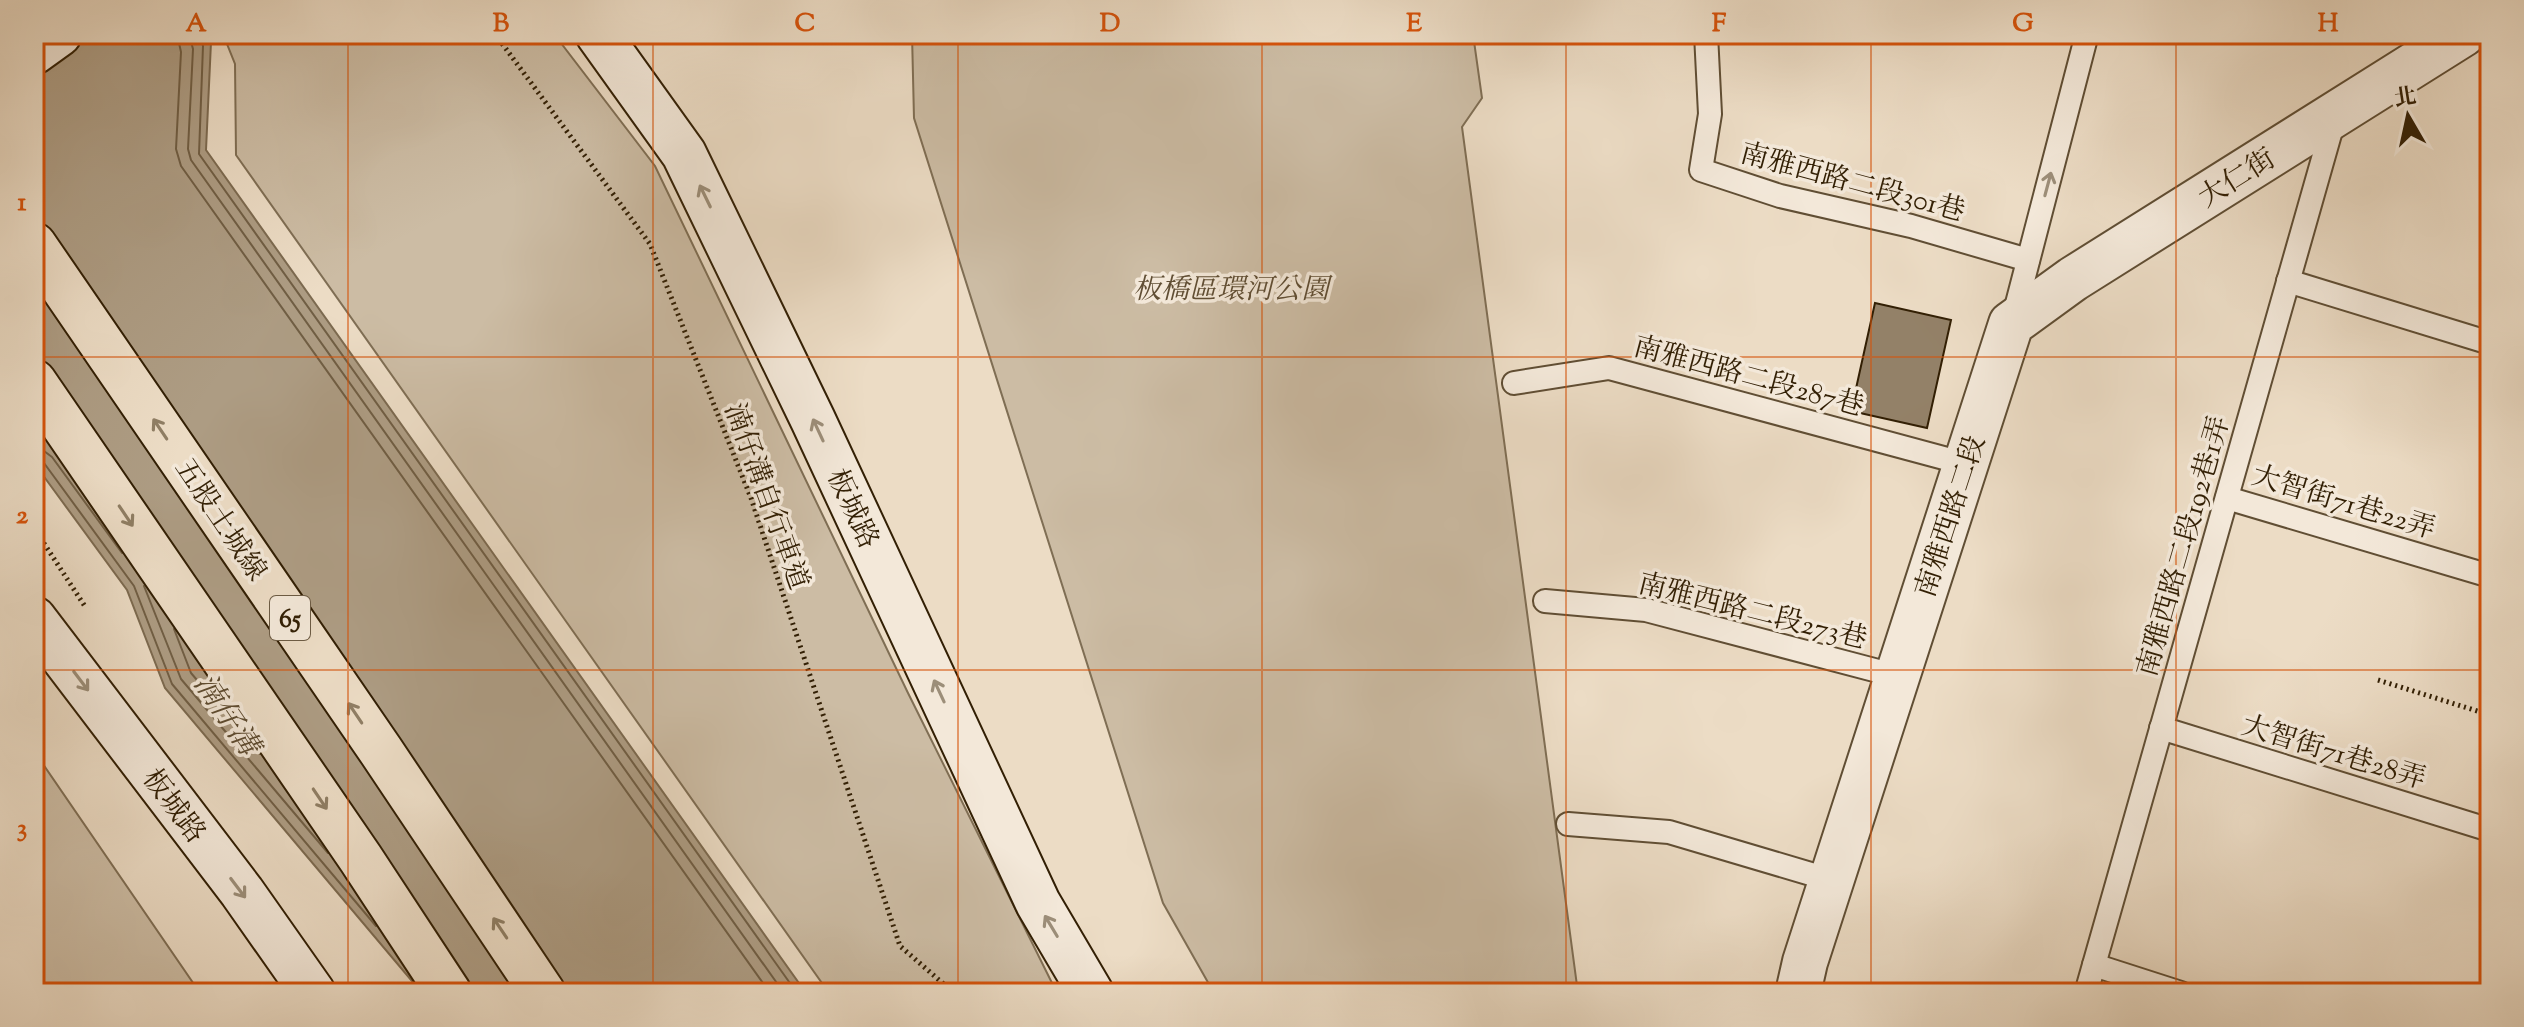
<svg xmlns="http://www.w3.org/2000/svg" width="2524" height="1027" font-family="'Sorts Mill Goudy','Noto Serif TC',serif">
<rect width="100%" height="100%" fill="#ecdcc5"/>
<filter id="stains"><feTurbulence type="fractalNoise" baseFrequency=".0025" numOctaves="4"/><feColorMatrix values="0 0 0 0 .2 0 0 0 0 .09 0 0 0 0 .02 0 0 0 .5 -.17"/></filter>
<radialGradient id="worn" r=".72"><stop offset=".6" stop-color="#630" stop-opacity="0"/><stop offset="1" stop-color="#630" stop-opacity=".3"/></radialGradient>
<g fill="#ccbca4" stroke="#7f6e54" stroke-width="2">
<path d="M223 34H554L655 166 908 693 1057 993H829L236 155 235 64Z"/>
<path d="M912 34H1473L1482 98 1462 127 1578 993H1214L1163 903 914 118Z"/>
<path d="M34 751 200 993H34Z"/>
</g>
<path fill="#ad9c83" stroke="#7c6a50" stroke-width="2" d="M34 34H205L211 42 206 150 806 993H422L165 688 127 590 34 463Z"/>
<g fill="none" stroke-linecap="round" stroke-linejoin="round">
<g stroke="#705e44" stroke-width="2">
<path d="M177 34 181 52 176 149 181 166 770 993"/>
<path d="M189 34 193 49 188 149 191 160 784 993"/>
<path d="M199 34 203 46 199 154 797 993"/>
<path d="M34 449 44 451 52 457 122 553"/>
<path d="M34 459 44 463 134 586 172 684 376 926"/>
<path d="M144 586 181 679 328 853"/>
<path d="M174 629 191 673 260 754"/>
</g>
</g>
<path fill="#938168" stroke="#321f04" stroke-width="2" d="M1875 303 1951 320 1927 428 1851 411Z"/>
<g fill="none" stroke-linecap="round" stroke-linejoin="round">
<g stroke="#604e34" stroke-width="26">
<g id="lane">
<path d="M1706 34 1710 114 1701 170 1780 196 1911 226 2028 260"/>
<path d="M2288 281 2490 343"/>
<path d="M2013 319 2087 34"/>
<path d="M1514 383 1609 368 1966 464"/>
<path d="M2227 498 2490 576"/>
<path d="M1545 601 1646 610 1897 676"/>
<path d="M2161 728 2490 830"/>
<path d="M1568 824 1669 832 1831 880"/>
<path d="M2094 965 2181 993"/>
<path d="M2086 993 2334 120"/>
</g>
</g>
<g stroke="#604e34" stroke-width="48">
<path id="street" d="M1798 993 1805 962 2011 324 2073 279 2463 34"/>
</g>
<g stroke="#321f04" stroke-width="48">
<g id="secondary">
<path d="M598 34 684 154 813 420 1038 903 1091 993"/>
<path d="M34 52 59 34"/>
<path d="M34 619 242 892 313 993"/>
</g>
</g>
<g stroke="#321f04" stroke-width="48">
<g id="highway">
<path d="M34 245 381 751 543 993"/>
<path d="M34 382 361 859 449 993"/>
</g>
</g>
<g stroke="#321f04" stroke-width="5" stroke-dasharray="2 4" stroke-linecap="butt">
<path d="M495 34 650 244 751 498 900 946 954 993"/>
<path d="M34 528 86 608"/>
<path d="M2378 680 2490 715"/>
</g>
<use href="#lane" stroke="#f3e8d9" stroke-width="22"/>
<use href="#street" stroke="#f3e8d9" stroke-width="44"/>
<use href="#secondary" stroke="#f3e8d9" stroke-width="44"/>
<use href="#highway" stroke="#ecdcc5" stroke-width="44"/>
</g>
<defs><path id="oneway-shaft" d="M-6 0H5M1.5-3L5.5 0L1.5 3" fill="none" stroke-width="1.6" stroke-linecap="round" stroke-linejoin="round" transform="scale(2)"/></defs>
<g stroke="#9c8e79">
<use href="#oneway-shaft" transform="translate(2048 184) rotate(-75)"/>
<use href="#oneway-shaft" transform="translate(705 196) rotate(-116)"/>
<use href="#oneway-shaft" transform="translate(818 430) rotate(-115)"/>
<use href="#oneway-shaft" transform="translate(81 681) rotate(53)"/>
<use href="#oneway-shaft" transform="translate(939 691) rotate(-115)"/>
<use href="#oneway-shaft" transform="translate(238 888) rotate(53)"/>
<use href="#oneway-shaft" transform="translate(1051 926) rotate(-121)"/>
</g>
<g stroke="#8f7e64">
<use href="#oneway-shaft" transform="translate(160 429) rotate(-124)"/>
<use href="#oneway-shaft" transform="translate(126 516) rotate(56)"/>
<use href="#oneway-shaft" transform="translate(355 713) rotate(-124)"/>
<use href="#oneway-shaft" transform="translate(320 799) rotate(56)"/>
<use href="#oneway-shaft" transform="translate(500 928) rotate(-124)"/>
</g>
<path fill="none" stroke="#d6530b" stroke-width="2" stroke-opacity="0.55" d="M348 34V993M653 34V993M958 34V993M1262 34V993M1566 34V993M1871 34V993M2176 34V993M34 357H2490M34 670H2490"/>
<g text-anchor="middle" stroke-width="7" stroke-linejoin="round" paint-order="stroke">
<rect fill="#f3e8d9" stroke="#6c5b44" stroke-width="2" x="270" y="596" width="40" height="44" rx="6"/>
<g font-size="26" font-weight="bold" fill="#321f04">
<text x="290" y="627">65</text>
</g>
<g font-size="28" fill="#321f04" stroke="#f3e8d9">
<text transform="translate(2236 177) rotate(-32)" y="10">大仁街</text>
<text transform="translate(1853 181) rotate(15)" y="10">南雅西路二段301巷</text>
<text transform="translate(1749 375) rotate(15)" y="10">南雅西路二段287巷</text>
<text transform="translate(768 496) rotate(70)" y="10">湳仔溝自行車道</text>
<text transform="translate(2344 501) rotate(17)" y="10">大智街71巷22弄</text>
<text transform="translate(854 508) rotate(65)" y="10">板城路</text>
<text transform="translate(1949 516) rotate(-72)" y="10">南雅西路二段</text>
<text transform="translate(222 519) rotate(56)" y="10">五股土城線</text>
<text transform="translate(2182 546) rotate(-74)" y="10">南雅西路二段192巷1弄</text>
<text transform="translate(1753 610) rotate(14)" y="10">南雅西路二段273巷</text>
<text transform="translate(2334 751) rotate(17)" y="10">大智街71巷28弄</text>
<text transform="translate(175 805) rotate(53)" y="10">板城路</text>
</g>
<g font-size="28" font-style="italic" fill="#604e34" stroke="#f3e8d9">
<text x="1231" y="298">板橋區環河公園</text>
</g>
<g font-size="30" font-style="italic" fill="#5d4b30" stroke="#f3e8d9">
<text transform="translate(227 714) rotate(56)" y="10">湳仔溝</text>
</g>
</g>
<rect width="2524" height="1027" fill="none" stroke="#ecdcc5" stroke-width="88"/>
<g transform="translate(2408 116) rotate(351)" stroke="#f3e8d9" stroke-width="6" paint-order="stroke">
<path d="M0-6L14 30L0 20L-14 30Z" fill="#321f04"/>
<text y="-12" font-size="22" font-weight="bold" text-anchor="middle" fill="#321f04">北</text>
</g>
<rect x="44" y="44" width="2436" height="939" fill="none" stroke="#d6530b" stroke-width="3"/>
<g font-size="26" text-anchor="middle" font-weight="bold" fill="#d6530b">
<text x="196" y="31">A</text>
<text x="501" y="31">B</text>
<text x="805" y="31">C</text>
<text x="1110" y="31">D</text>
<text x="1414" y="31">E</text>
<text x="1719" y="31">F</text>
<text x="2023" y="31">G</text>
<text x="2328" y="31">H</text>
<text x="22" y="210">1</text>
<text x="22" y="523">2</text>
<text x="22" y="836">3</text>
</g>
<rect width="100%" height="100%" filter="url(#stains)"/>
<rect width="100%" height="100%" fill="url(#worn)"/>
</svg>
